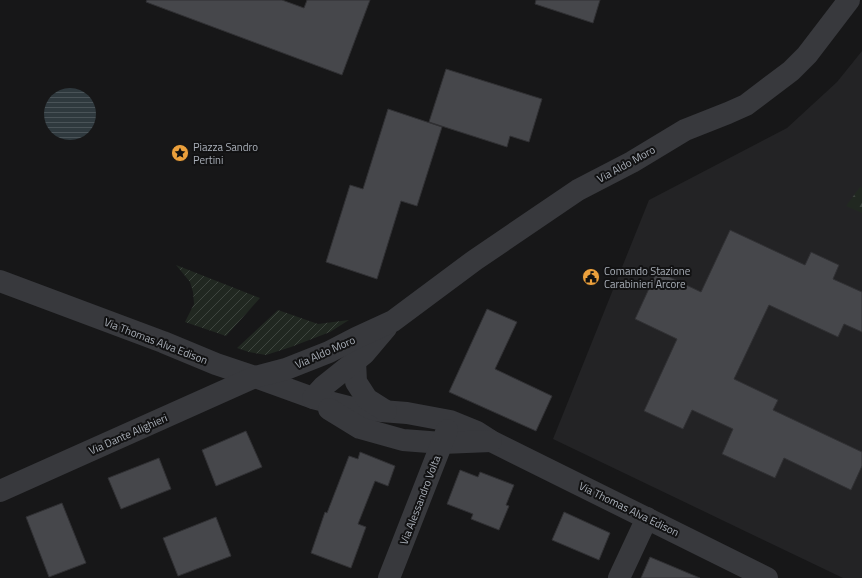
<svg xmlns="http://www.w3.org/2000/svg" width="862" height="578" font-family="'Titillium Web',sans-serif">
<defs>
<pattern id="forest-firs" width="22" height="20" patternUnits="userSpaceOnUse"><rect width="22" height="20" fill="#212821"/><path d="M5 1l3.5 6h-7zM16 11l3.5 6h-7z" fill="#3e453f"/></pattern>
<pattern id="garden-furrows" width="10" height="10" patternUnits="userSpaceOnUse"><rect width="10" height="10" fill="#212821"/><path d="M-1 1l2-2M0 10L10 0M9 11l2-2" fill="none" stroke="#3e453f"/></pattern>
<pattern id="water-rules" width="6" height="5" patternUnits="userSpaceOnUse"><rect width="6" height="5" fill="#2f393e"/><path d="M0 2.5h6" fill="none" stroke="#4a5358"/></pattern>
</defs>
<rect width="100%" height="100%" fill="#171718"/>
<path fill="#232325" d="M862 51V578H843L553 439 649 200 787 128 837 82Z"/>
<path fill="url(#forest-firs)" d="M860 187 862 188V213L846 206Z"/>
<g fill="url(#garden-furrows)">
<path d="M176 265 260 298 226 336 185 322 194 304 193 292 190 282Z"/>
<path d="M278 310 318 324 349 320 330 332 291 347 266 355 249 352 237 348Z"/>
</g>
<circle fill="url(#water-rules)" cx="70" cy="114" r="26"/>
<g fill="#46474b" stroke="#313134">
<path d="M147 0H282L304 8 307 0H370L342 75 146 2Z"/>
<path d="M536 0H600L593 23 535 4Z"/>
<path d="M446 69 542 99 529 142 510 136 507 147 429 122Z"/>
<path d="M388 109 442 127 417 206 401 201 377 279 326 262 350 185 363 189Z"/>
<path d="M730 230 805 265 811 252 839 265 833 279 862 292V332L844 324 838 337 769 305 734 379 778 400 773 410 862 452V466L851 490 784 458 775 478 722 454 733 429 692 410 683 429 644 411 677 339 635 319 657 271 701 292Z"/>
<path d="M487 309 517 322 495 369 552 396 536 431 449 392Z"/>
<path d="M246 431 262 467 216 486 202 450Z"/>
<path d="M360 452 395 466 388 486 375 481 358 524 366 527 351 568 311 553 325 512 327 513 349 456 358 459Z"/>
<path d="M159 458 171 489 121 509 108 478Z"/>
<path d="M460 470 478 477 480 472 514 485 506 505 509 506 499 530 471 519 473 514 447 504Z"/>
<path d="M62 503 86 563 49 577 26 517Z"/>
<path d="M564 512 610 533 599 560 552 540Z"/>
<path d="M216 517 231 556 178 576 163 538Z"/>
<path d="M650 557 700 578H641Z"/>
</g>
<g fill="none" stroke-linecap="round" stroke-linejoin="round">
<g stroke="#38393d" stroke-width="22">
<path d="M0 281 163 342 216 364 255 377 313 398 356 409 407 413 450 421 477 432 491 441 767 578"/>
<path d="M355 361 356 382 367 399 386 411"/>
<path d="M313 398 324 386 364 354 386 328"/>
<path d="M329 409 360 428 403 440 442 443 491 441"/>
<path d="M0 491 255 377 286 369 329 352 356 338 393 321 475 260 578 190 632 162 685 130 728 113 746 105 791 71 807 55 849 0"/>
<path d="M389 578 447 430"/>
<path d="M619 578 647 518"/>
</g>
</g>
<defs>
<g id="sight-disc" transform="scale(0.9)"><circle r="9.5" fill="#eba03c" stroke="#121213"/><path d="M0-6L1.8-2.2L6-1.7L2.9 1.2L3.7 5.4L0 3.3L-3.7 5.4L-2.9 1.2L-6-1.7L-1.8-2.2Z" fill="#111"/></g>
<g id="civic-disc" transform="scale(0.9)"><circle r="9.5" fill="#eba03c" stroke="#121213"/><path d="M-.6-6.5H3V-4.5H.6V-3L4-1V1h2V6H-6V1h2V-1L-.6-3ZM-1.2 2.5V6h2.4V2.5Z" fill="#111"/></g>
</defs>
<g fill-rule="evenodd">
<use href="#sight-disc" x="180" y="153"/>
<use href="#civic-disc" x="591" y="277"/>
</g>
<g text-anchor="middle" stroke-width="4" stroke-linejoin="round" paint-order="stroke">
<g font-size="11" fill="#a9afb8" stroke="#121213" text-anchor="start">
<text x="193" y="151">Piazza Sandro<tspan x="193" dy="13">Pertini</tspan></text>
<text x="604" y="275">Comando Stazione<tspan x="604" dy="13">Carabinieri Arcore</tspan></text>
</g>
<g font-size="11" fill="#a9afb8" stroke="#121213">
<text transform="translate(626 164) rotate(-29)" y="4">Via Aldo Moro</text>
<text transform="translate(156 341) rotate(21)" y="4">Via Thomas Alva Edison</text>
<text transform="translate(325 352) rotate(-24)" y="4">Via Aldo Moro</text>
<text transform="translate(128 434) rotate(-24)" y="4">Via Dante Alighieri</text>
<text transform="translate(420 500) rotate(-69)" y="4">Via Alessandro Volta</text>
<text transform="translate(629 509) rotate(26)" y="4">Via Thomas Alva Edison</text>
</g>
</g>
</svg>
